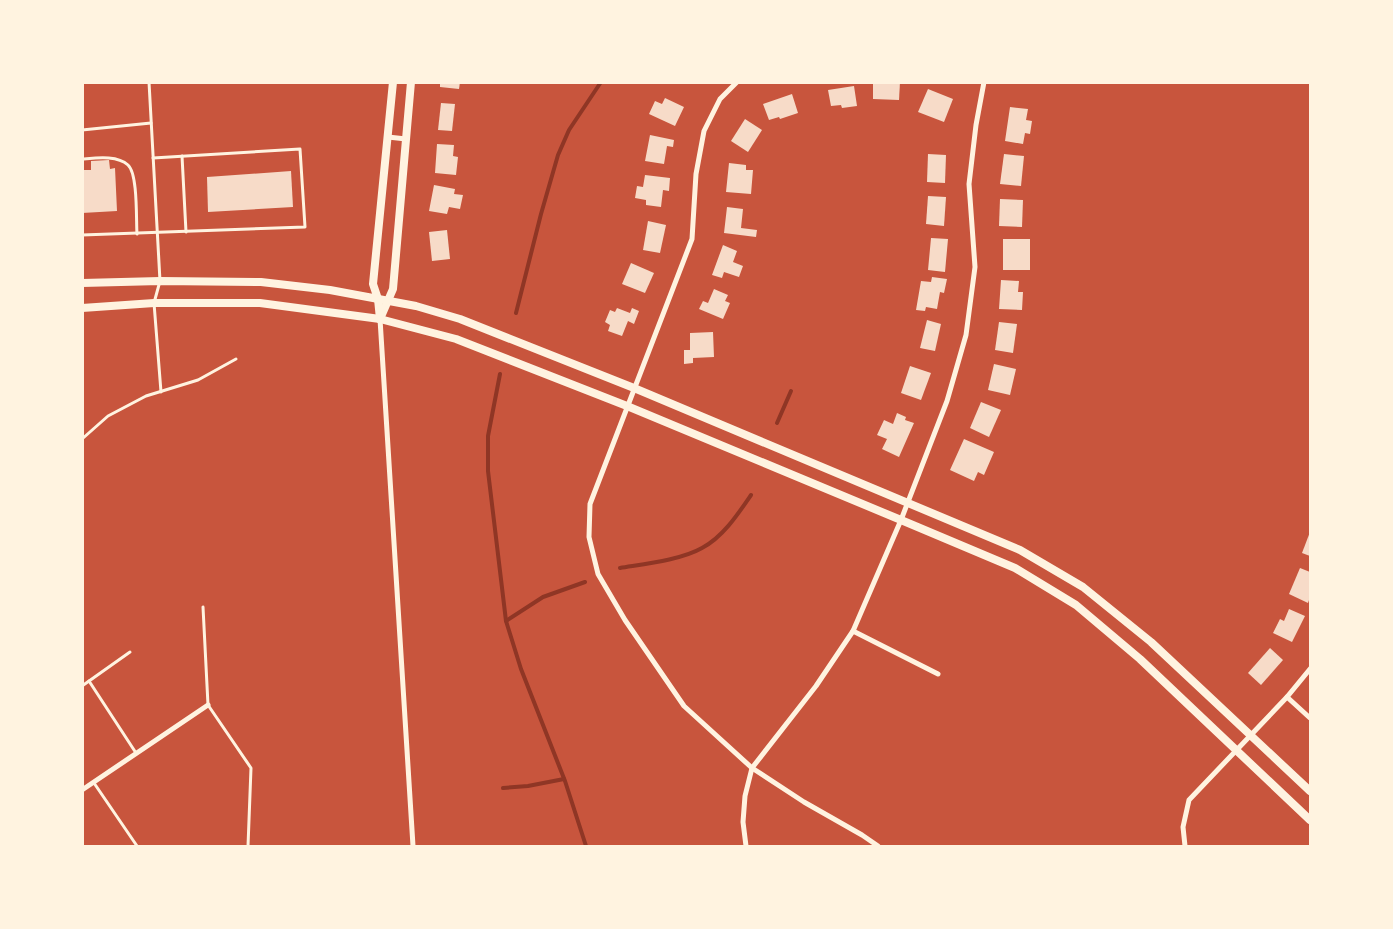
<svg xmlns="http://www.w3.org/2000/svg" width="1393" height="929" font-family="'Sofia Sans Condensed',sans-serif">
<rect width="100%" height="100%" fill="#c8553d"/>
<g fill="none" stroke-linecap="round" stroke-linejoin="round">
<g stroke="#8f3625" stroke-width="4">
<path d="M516 313 541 214 558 155 569 130 601 82"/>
<path d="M500 374 488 436V471L506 621 521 669 565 781 586 846"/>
<path d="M777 423 791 391"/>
<path d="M620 568C644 564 681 560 702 548 723 537 738 514 751 495"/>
<path d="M506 621 543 597 585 582"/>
<path d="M503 788 528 786 564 779"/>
</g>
</g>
<g fill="#f7dbc8">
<path d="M440 82H460L459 89 440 87Z"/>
<path d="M873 82H900L899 100 873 99Z"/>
<path d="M854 86 857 106 842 108 841 105 831 106 828 90Z"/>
<path d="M928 89 953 99 944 122 918 112Z"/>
<path d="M792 94 798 113 780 119 779 117 769 120 763 104Z"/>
<path d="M665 98 684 107 675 126 649 114 655 101 662 104Z"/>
<path d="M441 103 455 104 452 131 438 130Z"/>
<path d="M1010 107 1028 109 1026 120 1032 121 1030 134 1025 133 1023 144 1005 141Z"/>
<path d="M745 119 762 130 748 152 731 141Z"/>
<path d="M650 135 674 140 673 147 667 146 664 164 645 161Z"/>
<path d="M437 144 454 145 453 156 458 157 456 175 435 173Z"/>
<path d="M928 154 946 155 945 183 927 182Z"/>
<path d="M1004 154 1024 156 1021 186 1000 184Z"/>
<path d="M109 160 110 169 115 168 117 211 82 213V170H91V161Z"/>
<path d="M729 163 746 165V170H753L751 194 726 192Z"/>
<path d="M291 171 293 207 208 212 207 177Z"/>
<path d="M645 175 670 178 669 191 663 190 661 207 646 205V200L635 198 637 186 643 187Z"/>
<path d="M434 185 455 189 454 194 463 195 460 209 449 207 447 214 429 211Z"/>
<path d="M928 196 946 197 944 226 926 224Z"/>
<path d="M1000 199 1023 200 1022 227 999 226Z"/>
<path d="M727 207 743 209 741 228 757 230 756 237 724 233Z"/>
<path d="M648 221 666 225 660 253 643 250Z"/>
<path d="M447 230 450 259 432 261 429 232Z"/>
<path d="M931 238 948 239 945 272 928 270Z"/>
<rect x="1003" y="239" width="27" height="31"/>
<path d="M723 245 737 251 733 262 743 266 739 277 724 272 722 278 712 275Z"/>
<path d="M631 263 654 273 645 293 622 284Z"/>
<path d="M932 277 947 279 944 293 940 292 937 309 926 307 925 311 916 310 921 281 931 282Z"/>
<path d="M1001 280 1019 281 1018 292H1023L1022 310 999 309Z"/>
<path d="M714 289 728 295 725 301 730 303 723 319 699 309 703 301 708 303Z"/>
<path d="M617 308 630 313 632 308 639 311 634 324 628 321 622 336 608 331 610 325 605 322 610 310 615 312Z"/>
<path d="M927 320 941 324 935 351 920 348Z"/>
<path d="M999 322 1017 324 1013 353 995 350Z"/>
<path d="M713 332 714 357 693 358V363L684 364V350H690V333Z"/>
<path d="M994 364 1016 369 1010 395 988 390Z"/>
<path d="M910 366 931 373 921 400 901 393Z"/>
<path d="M981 402 1001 410 989 437 970 428Z"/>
<path d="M897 413 906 417 905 420 914 423 899 457 882 449 887 439 877 435 884 420 893 424Z"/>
<path d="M964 439 994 452 984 475 978 472 974 481 950 470Z"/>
<path d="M1310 532V556L1302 553Z"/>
<path d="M1300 568 1310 572V597L1308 603 1289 594Z"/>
<path d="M1289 609 1305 616 1292 642 1273 633 1280 619 1284 621Z"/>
<path d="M1270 648 1283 660 1261 685 1248 673Z"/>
</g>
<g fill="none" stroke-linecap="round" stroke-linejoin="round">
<g stroke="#fff3e0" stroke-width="3">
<path d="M149 82 160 281 154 303 161 392"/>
<path d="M82 130 151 123"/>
<path d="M182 156 186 232"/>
<path d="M82 159C96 158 117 155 128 165 138 174 136 220 137 234"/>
<path d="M82 235 305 227 300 149 153 158"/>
<path d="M82 439 108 416 146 396 198 380 236 359"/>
<path d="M203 607 208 705 251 768 248 846"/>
<path d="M89 681 136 753"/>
<path d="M82 686 130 652"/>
<path d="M94 783 137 846"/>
</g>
<g stroke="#fff3e0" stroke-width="5">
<path d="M737 82 720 99 704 131 696 174 692 239 590 504 589 537 598 574 625 620 684 706 752 768 804 802 862 835 878 846"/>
<path d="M388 137 406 139"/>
<path d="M380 319 413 846"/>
<path d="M853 631 938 674"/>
<path d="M1287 697 1310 718"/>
<path d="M82 790 208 705"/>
<path d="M746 846 743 822 745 796 752 768 816 686 853 631 901 520 947 401 966 335 975 267 969 184 976 125 984 82"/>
<path d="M1185 846 1183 827 1189 800 1287 697 1310 669"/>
</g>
<g stroke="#fff3e0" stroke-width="8">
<path d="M82 283 160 281 261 282 330 290 416 306 460 319 634 388 1020 550 1083 587 1151 642 1310 791"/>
<path d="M82 308 154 303H260L380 319 456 339 627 406 901 520 1015 568 1076 605 1140 659 1310 820"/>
<path d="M380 319 393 289 411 82"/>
<path d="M380 319 378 299 373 284 393 82"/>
</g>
</g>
<rect width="1393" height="929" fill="none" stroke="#fff3e0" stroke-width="168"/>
</svg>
